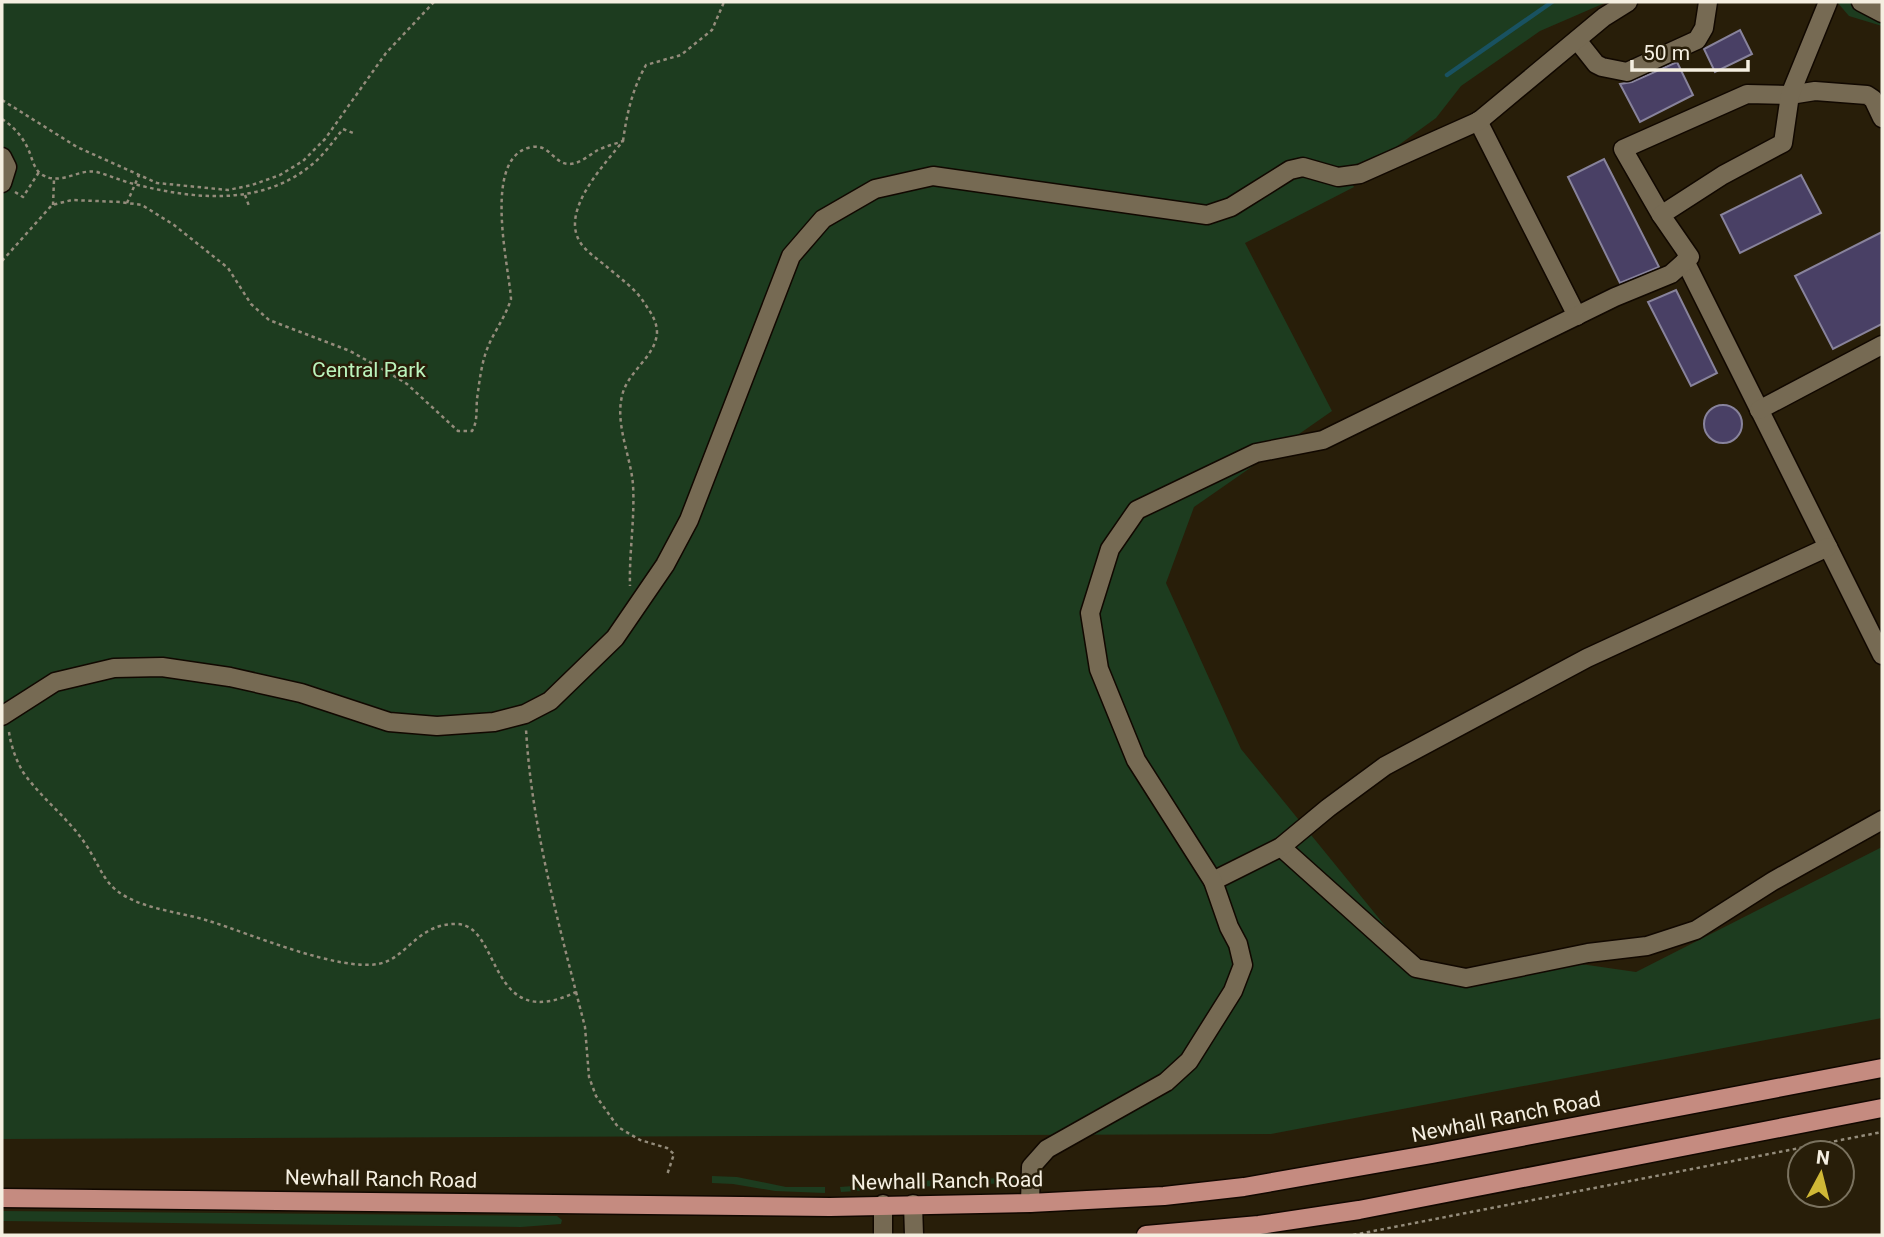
<svg xmlns="http://www.w3.org/2000/svg" width="1884" height="1237" font-family="Roboto,sans-serif">
<rect width="100%" height="100%" fill="#281e09"/>
<g fill="#1d3c1f">
<path d="M2 2H1607L1540 31 1461 86 1436 118 1407 139 1396 147 1345 169 1354 187 1245 243 1332 411 1194 507 1166 583 1241 749 1408 954 1464 981 1567 962 1636 972 1882 847V1018L1271 1134 2 1139Z"/>
<path d="M1837 2H1882V26L1849 16Z"/>
<path d="M712 1176 737 1177 786 1187H825V1193L775 1191 733 1184 712 1183Z"/>
<path d="M1019 1178V1183L949 1185 841 1192 840 1187 950 1179Z"/>
<path d="M2 1211 557 1216 562 1220 561 1224 521 1227 2 1221Z"/>
</g>
<g fill="none" stroke-linecap="round" stroke-linejoin="round">
<path stroke="#195261" stroke-width="4.5" d="M1447 75 1552 2"/>
</g>
<g fill="#494065" stroke="#88839c" stroke-width="2">
<path d="M1740 30 1752 54 1715 72 1704 49Z"/>
<path d="M1677 62 1693 95 1640 122 1620 84 1632 82Z"/>
<path d="M1604 159 1659 267 1620 283 1568 177Z"/>
<path d="M1801 175 1821 213 1740 253 1721 215Z"/>
<path d="M1882 232V324L1833 349 1795 276Z"/>
<path d="M1676 290 1717 373 1691 386 1648 302Z"/>
<circle cx="1723" cy="424" r="19"/>
</g>
<g fill="none" stroke-linecap="round" stroke-linejoin="round">
<g stroke="#110800" stroke-width="21">
<g id="minor">
<path d="M1861 2 1882 13"/>
<path d="M1577 40 1596 64 1602 67 1627 72 1697 40 1704 28 1708 2"/>
<path d="M1478 121 1577 316"/>
<path d="M2 157 7 167 2 183"/>
<path d="M1661 215 1623 149 1747 94 1790 95 1815 91 1867 95 1873 99 1882 118"/>
<path d="M1685 261 1882 655"/>
<path d="M1759 410 1882 345"/>
<path d="M2 716 55 682 114 668 162 667 230 677 301 693 389 722 437 726 494 722 525 714 550 701 615 638 665 565 689 520 791 256 823 219 875 189 933 176 1207 215 1231 207 1290 170 1303 167 1338 177 1360 174 1479 121 1604 17 1628 2"/>
<path d="M1281 847 1416 968 1466 978 1588 953 1647 946 1696 930 1773 881 1882 820"/>
<path d="M1213 881 1281 847 1328 808 1385 766 1587 658 1828 547"/>
<path d="M1030 1203 1031 1167 1047 1149 1166 1082 1189 1061 1233 991 1243 965 1238 944 1229 927 1213 881 1136 760 1099 669 1090 613 1110 549 1137 510 1256 453 1323 440 1615 297 1671 274 1690 257 1661 215 1723 175 1783 143 1790 95 1828 2"/>
<path d="M883 1204V1235"/>
<path d="M913 1204 914 1235"/>
</g>
</g>
<g stroke="#110800" stroke-width="21">
<g id="major">
<path d="M2 1198 830 1207 1030 1203 1164 1196 1244 1187 1432 1154 1882 1068"/>
<path d="M1146 1235 1259 1225 1359 1210 1882 1108"/>
</g>
</g>
<g stroke="#948c7b" stroke-width="2.5" stroke-dasharray="3.5 3.5" stroke-linecap="butt">
<path d="M2 100 77 147 157 183 228 190 252 185 280 175 303 161 325 139 386 53 434 2"/>
<path d="M2 119C14 127 23 137 29 151 32 158 34 169 41 174 60 187 78 168 97 172 111 176 124 182 138 185 198 200 265 206 315 162 326 152 334 140 343 129L353 133"/>
<path d="M623 141C627 113 632 90 646 65L681 55 712 30 724 2"/>
<path d="M15 192 23 197 39 172"/>
<path d="M245 195 249 206"/>
<path d="M127 203 139 175"/>
<path d="M53 205 54 180"/>
<path d="M2 261 52 205 72 200 120 202 142 205 174 225 228 268 251 304 269 320 350 351 391 374 407 384 458 431H472C478 421 476 410 477 399 479 384 481 368 485 355 491 335 505 319 511 299 509 266 481 155 532 147 550 144 554 164 569 164 580 164 589 155 598 150 606 146 615 144 623 141 605 164 560 210 580 242 586 252 599 260 607 267 621 279 636 289 645 304 651 313 657 321 657 333 655 358 628 370 622 396 615 425 631 457 633 485 635 519 629 552 630 586"/>
<path d="M9 732C11 746 16 760 23 772 43 801 74 822 91 853 101 870 106 885 123 895 148 910 181 912 209 921 251 934 337 971 378 964 407 959 417 923 457 924 502 925 487 1035 576 992 554 906 531 818 526 729"/>
<path d="M576 992 585 1027 589 1077 596 1096 618 1127 640 1140 667 1148 674 1154 667 1175"/>
<path d="M1353 1235 1882 1132"/>
</g>
<use href="#minor" stroke="#766a53" stroke-width="18"/>
<use href="#major" stroke="#c58b80" stroke-width="18"/>
</g>
<g text-anchor="middle" stroke-width="5" stroke-linejoin="round" paint-order="stroke">
<g font-size="21" fill="#bbf3bc" stroke="#281e09">
<text x="369" y="377">Central Park</text>
</g>
<g font-size="21" fill="#f5efe1" stroke="#281e09">
<text transform="translate(1506 1117) rotate(-11)" y="7">Newhall Ranch Road</text>
<text transform="translate(381 1179) rotate(1)" y="7">Newhall Ranch Road</text>
<text transform="translate(947 1181) rotate(-1)" y="7">Newhall Ranch Road</text>
</g>
</g>
<rect width="1884" height="1237" fill="none" stroke="#f5efe1" stroke-width="7"/>
<g transform="translate(1821 1174) rotate(7)"><circle r="33" fill="#281e09" stroke="#7a725f" stroke-width="2"/>
<path d="M0-5L12 26L0 18L-12 26Z" fill="#d0b836"/>
<text y="-10" font-size="19" font-weight="bold" text-anchor="middle" fill="#f5efe1">N</text>
</g>
<path d="M1632 60v10h116v-10" fill="none" stroke="#f5efe1" stroke-width="3.5"/>
<text x="1643" y="60" font-size="21" fill="#f5efe1" stroke="#281e09" stroke-width="5" paint-order="stroke">50 m</text>
</svg>
